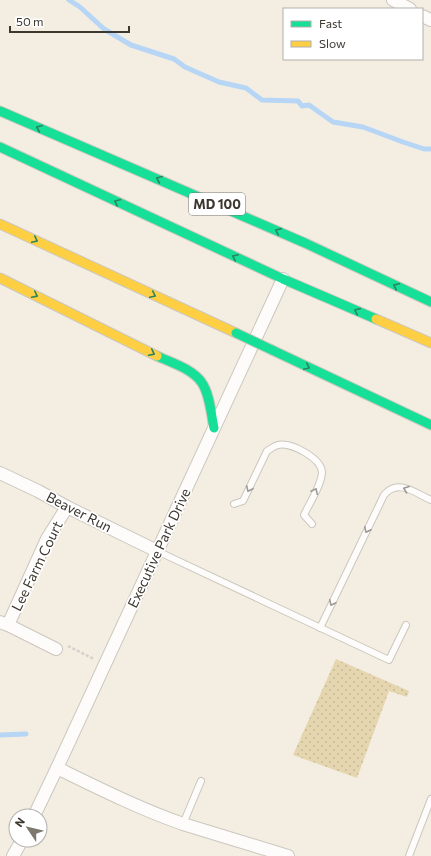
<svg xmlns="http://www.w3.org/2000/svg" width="431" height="856" font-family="Commissioner,sans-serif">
<defs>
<pattern id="green-dots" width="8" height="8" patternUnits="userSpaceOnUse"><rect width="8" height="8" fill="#e5d6af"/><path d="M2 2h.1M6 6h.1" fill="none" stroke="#c5b897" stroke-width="1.8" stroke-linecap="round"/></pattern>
</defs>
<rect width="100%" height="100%" fill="#f4eee2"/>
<path fill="url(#green-dots)" d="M336 659 409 691 407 697 389 691 357 778 293 755Z"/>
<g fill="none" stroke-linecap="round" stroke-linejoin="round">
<g stroke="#b7d5f5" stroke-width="5">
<path d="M69 0 80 7 104 29 131 45 174 59 185 67 219 82 246 88 262 100 298 101 302 106 309 105 333 122 363 127 403 142 424 149H431"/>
<path d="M0 735 26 734"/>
</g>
<g stroke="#cbc7be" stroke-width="8">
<g id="lane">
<path d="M234 504 243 501 267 451C271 449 273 446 278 445 291 442 321 458 322 472 322 484 309 504 304 515L312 524"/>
<path d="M157 551 389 660 406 625"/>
<path d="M320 628 384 495C398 478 415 493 431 500"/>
<path d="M183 824 201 781"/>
<path d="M409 856 431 799"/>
</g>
</g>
<g stroke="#cbc7be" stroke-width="14">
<g id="street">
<path d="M393 0 410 9"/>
<path d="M422 16 431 20"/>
<path d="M0 473 38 491 67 507 157 551"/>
<path d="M0 622 8 625 47 539 67 507"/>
<path d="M8 625 56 649"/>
<path d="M57 768C98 788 140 809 183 824 218 835 253 845 288 856"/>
<path d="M34 816 57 768 283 279"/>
<path d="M13 856 22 840"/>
</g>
</g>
<g stroke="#cbc7be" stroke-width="11">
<g id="fast">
<path d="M0 111 305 243 431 302"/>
<path d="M0 147 283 279 376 319"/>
<path d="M272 350 431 425"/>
<path d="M157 356C172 363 193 369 202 383 210 395 211 414 214 428"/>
</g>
</g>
<g stroke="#cbc7be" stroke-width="11">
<g id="slow">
<path d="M0 224 236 333"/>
<path d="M0 278 157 356"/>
<path d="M376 319 431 343"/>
</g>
</g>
<path stroke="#d3d1cd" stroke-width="2.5" stroke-dasharray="3 2" stroke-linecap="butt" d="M68 646 94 659"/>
<use href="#lane" stroke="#fdfcfb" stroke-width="6"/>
<use href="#street" stroke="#fdfcfb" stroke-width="12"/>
<use href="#fast" stroke="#16e098" stroke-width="9"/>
<use href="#slow" stroke="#ffcf43" stroke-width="9"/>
<g stroke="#cbc7be" stroke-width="11" stroke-linecap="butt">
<path id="fast-bridge" d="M236 333 272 350"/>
</g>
<use href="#fast-bridge" stroke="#16e098" stroke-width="9"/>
</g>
<defs><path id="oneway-chevron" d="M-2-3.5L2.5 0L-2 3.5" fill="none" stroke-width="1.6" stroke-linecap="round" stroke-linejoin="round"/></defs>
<g stroke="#2b845f">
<use href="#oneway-chevron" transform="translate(39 128) rotate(-157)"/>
<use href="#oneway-chevron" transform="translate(159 179) rotate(-157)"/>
<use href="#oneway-chevron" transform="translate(117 202) rotate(-155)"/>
<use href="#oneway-chevron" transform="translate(278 231) rotate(-156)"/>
<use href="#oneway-chevron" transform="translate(35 240) rotate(25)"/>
<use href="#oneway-chevron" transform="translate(235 257) rotate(-155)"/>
<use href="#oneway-chevron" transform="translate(396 286) rotate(-155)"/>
<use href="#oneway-chevron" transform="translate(35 295) rotate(26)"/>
<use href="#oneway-chevron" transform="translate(153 295) rotate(25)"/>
<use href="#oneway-chevron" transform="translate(357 311) rotate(-156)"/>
<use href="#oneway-chevron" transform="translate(152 353) rotate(26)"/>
<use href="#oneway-chevron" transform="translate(307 367) rotate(25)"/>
</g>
<g stroke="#9c9a96">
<use href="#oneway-chevron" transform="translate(249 489) rotate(115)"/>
<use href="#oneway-chevron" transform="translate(406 489) rotate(-160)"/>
<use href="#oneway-chevron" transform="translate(315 491) rotate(-64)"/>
<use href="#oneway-chevron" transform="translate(367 530) rotate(116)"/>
<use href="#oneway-chevron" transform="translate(332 603) rotate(116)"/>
</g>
<g text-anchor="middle" stroke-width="3.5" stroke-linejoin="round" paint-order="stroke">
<rect fill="#fff" stroke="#76746e" stroke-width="1" x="189" y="193" width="56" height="22" rx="3"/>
<g font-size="13" font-weight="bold" fill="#3c3830">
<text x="217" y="209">MD 100</text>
</g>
<g font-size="14" fill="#3c3830" stroke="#fff">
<text transform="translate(79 512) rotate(27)" y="5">Beaver Run</text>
<text transform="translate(159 548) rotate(-65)" y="5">Executive Park Drive</text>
<text transform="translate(37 566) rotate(-64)" y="5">Lee Farm Court</text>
</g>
</g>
<rect x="283" y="8" width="140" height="52" fill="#ffffff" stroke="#b1afac"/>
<rect x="291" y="21" width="20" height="6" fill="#16e098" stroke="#b1afac"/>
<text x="319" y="28" font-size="12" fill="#3c3830">Fast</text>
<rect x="291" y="41" width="20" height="6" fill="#ffcf43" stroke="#b1afac"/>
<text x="319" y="48" font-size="12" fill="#3c3830">Slow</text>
<g transform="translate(28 828) rotate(305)"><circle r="19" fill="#ffffff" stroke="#b1afac"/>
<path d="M0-3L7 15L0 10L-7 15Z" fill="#7c786e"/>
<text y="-6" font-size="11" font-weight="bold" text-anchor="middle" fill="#3c3830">N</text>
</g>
<path d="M10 26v6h119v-6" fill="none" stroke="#3c3830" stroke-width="2"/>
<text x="16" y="26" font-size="12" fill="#3c3830" stroke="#ffffff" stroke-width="3" paint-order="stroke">50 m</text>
</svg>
